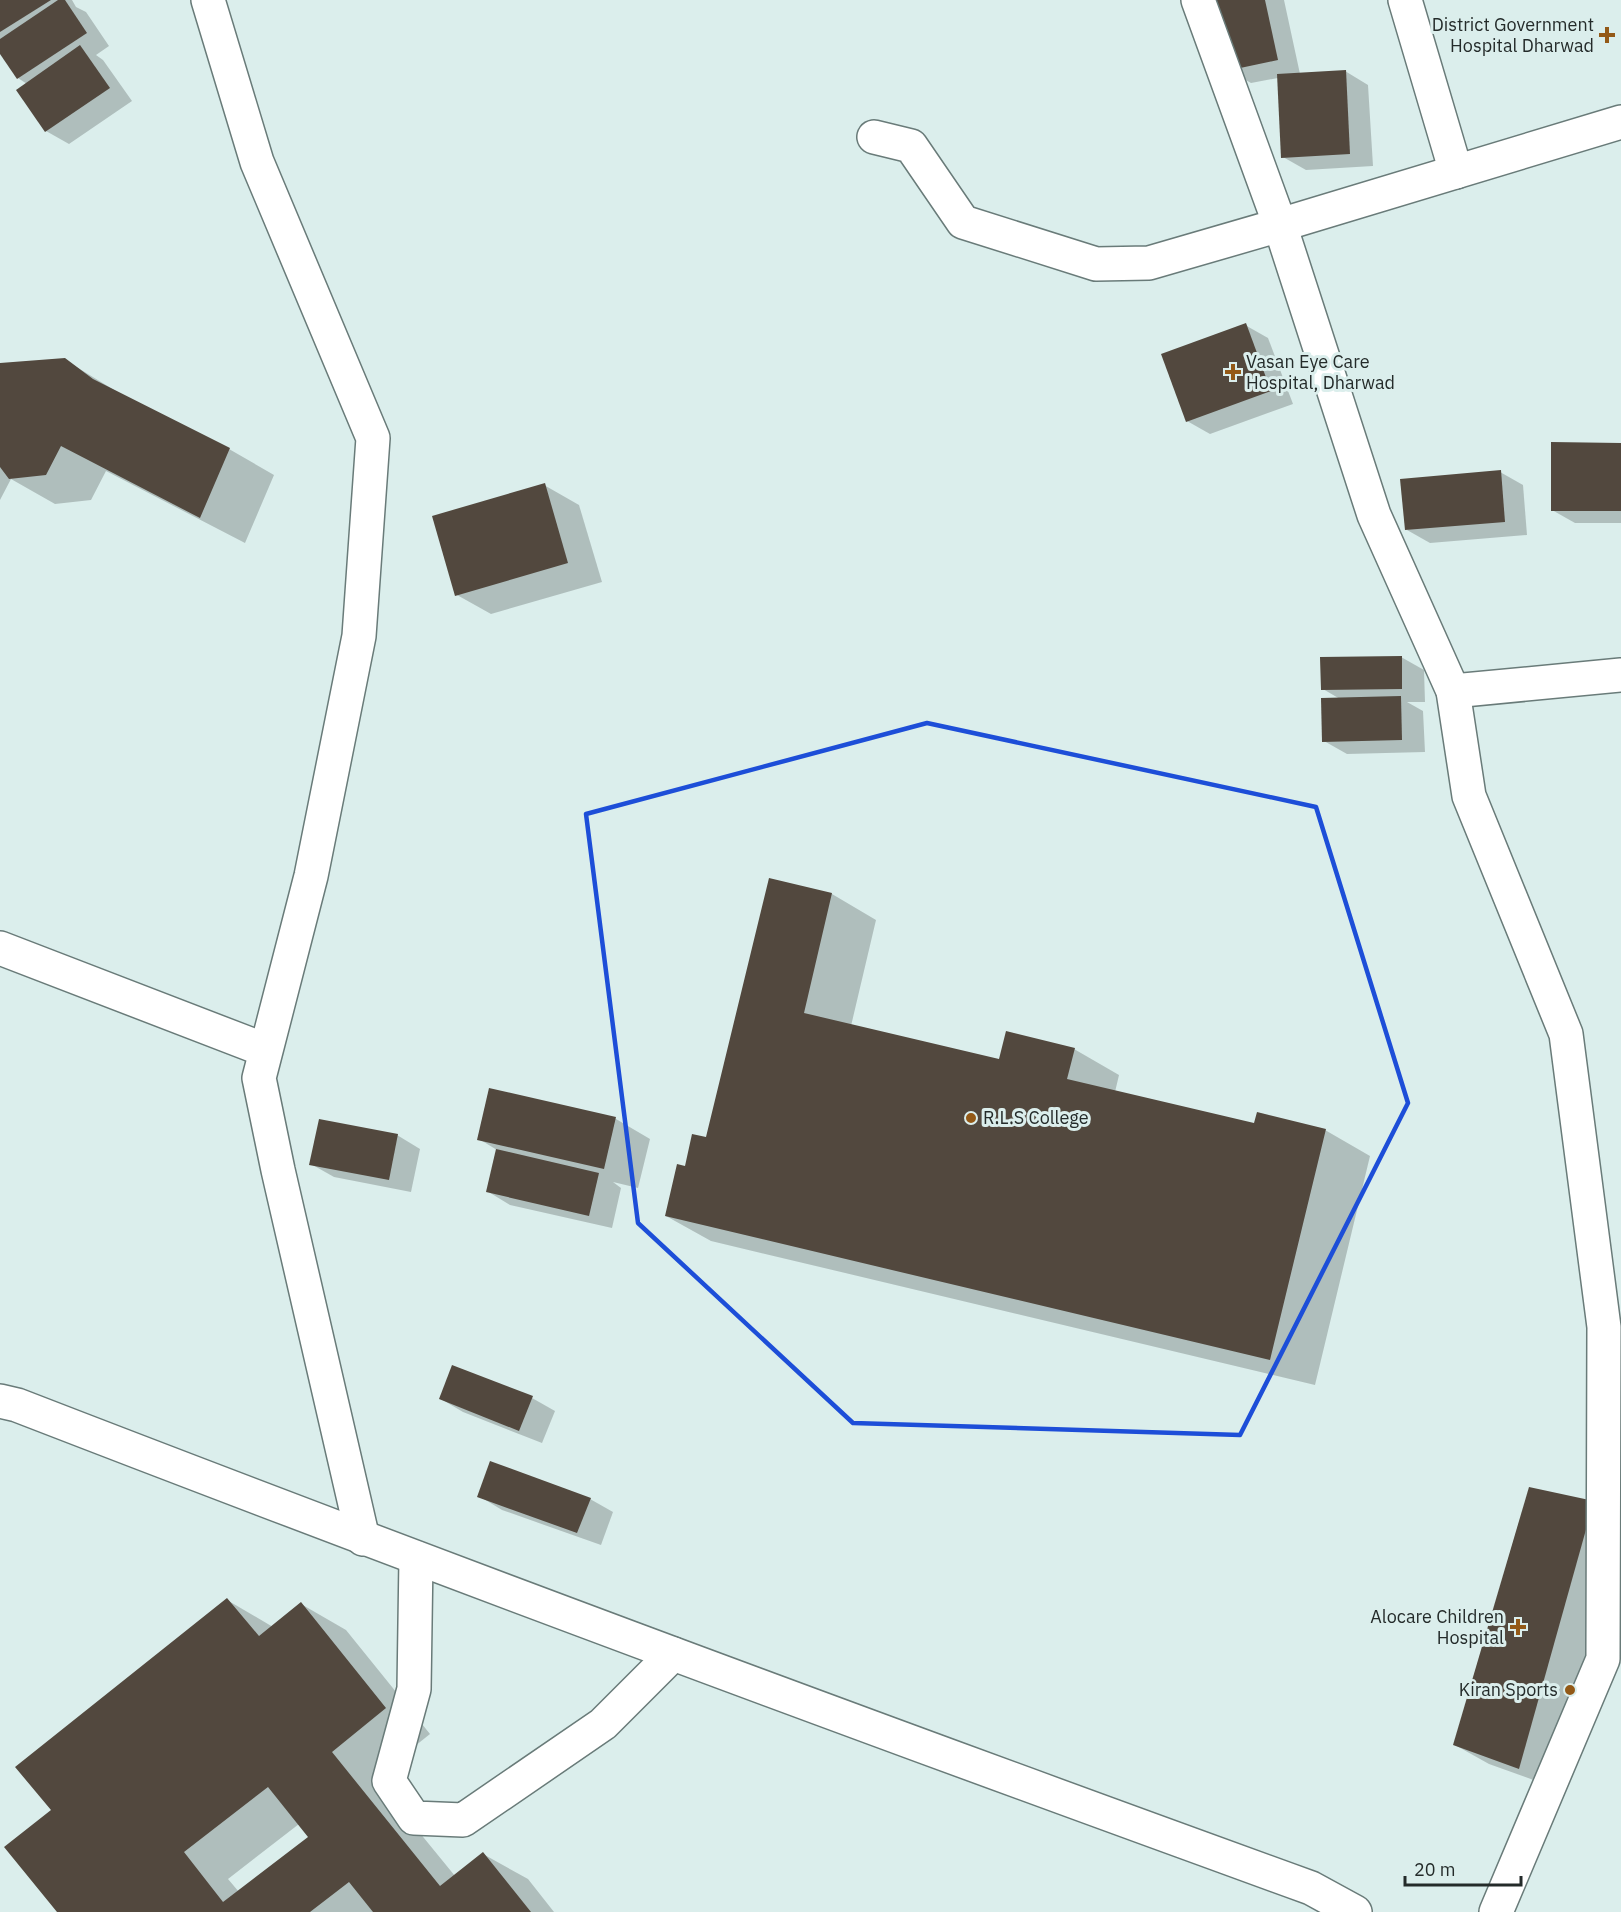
<svg xmlns="http://www.w3.org/2000/svg" width="1621" height="1912" font-family="'IBM Plex Sans',sans-serif">
<rect width="100%" height="100%" fill="#dbeeec"/>
<g fill="#0003" fill-rule="evenodd">
<path d="M0 0H72L76 7 86 12 109 46 96 55 103 60 132 101 69 144 46 131 27 84 18 78 0 52Z"/>
<path d="M1212 0H1284L1300 74 1345 71 1368 85 1373 166 1306 170 1283 157 1278 78 1251 83 1228 70Z"/>
<path d="M1245 325 1268 338 1293 404 1210 434 1187 421Z"/>
<path d="M65 360 124 396 229 449 274 475 245 543 106 471 91 500 55 504 11 479 0 500V365Z"/>
<path d="M1621 445V523H1575L1552 510Z"/>
<path d="M1500 472 1523 485 1527 535 1430 543 1407 530Z"/>
<path d="M544 485 579 505 602 582 491 614 457 595Z"/>
<path d="M1401 657 1424 670 1425 702H1407L1423 711 1425 752 1347 754 1324 741 1340 699 1323 689Z"/>
<path d="M770 879 832 894 876 920 851 1026 1000 1061 1074 1049 1119 1075 1115 1092 1255 1125 1325 1130 1370 1156 1315 1385 711 1241 666 1216 686 1168 707 1139Z"/>
<path d="M491 1090 616 1119 650 1139 638 1188 613 1182 621 1188 612 1228 510 1205 487 1191 497 1150 479 1139Z"/>
<path d="M397 1135 420 1149 411 1192 334 1177 311 1164Z"/>
<path d="M532 1398 555 1411 542 1443 463 1412 441 1399Z"/>
<path d="M479 1496 590 1499 613 1512 601 1545 502 1510Z"/>
<path d="M1593 1502 1621 1518V1545L1553 1787 1489 1764 1455 1745Z"/>
<path d="M227 1600 273 1627 301 1604 346 1630 430 1734 375 1778 455 1876 483 1854 528 1879 554 1912H58L53 1811ZM299 1824 310 1837 239 1892 228 1879Z"/>
</g>
<g fill="#52483e" fill-rule="evenodd">
<path d="M0 0H51L0 32Z"/>
<path d="M58 0H65L87 33 17 79 0 54V39Z"/>
<path d="M1211 0H1265L1278 60 1226 71Z"/>
<path d="M80 45 110 88 45 132 16 90Z"/>
<path d="M1346 70 1350 154 1281 158 1277 74Z"/>
<path d="M1246 323 1271 391 1186 422 1161 354Z"/>
<path d="M65 358 93 379 230 448 200 518 61 446 46 475 9 479 0 467V363Z"/>
<path d="M1551 442 1621 443V511H1551Z"/>
<path d="M1501 470 1505 522 1405 530 1400 479Z"/>
<path d="M545 483 568 563 455 596 432 516Z"/>
<path d="M1402 656V689L1321 690 1320 657Z"/>
<path d="M1401 696 1402 740 1322 742 1321 698Z"/>
<path d="M769 878 832 893 804 1013 999 1059 1006 1031 1075 1048 1067 1079 1254 1123 1257 1112 1326 1129 1270 1360 665 1216 677 1164 685 1166 692 1134 706 1137Z"/>
<path d="M489 1088 616 1117 604 1169 477 1140Z"/>
<path d="M319 1119 398 1134 389 1180 309 1165Z"/>
<path d="M496 1149 599 1173 589 1216 486 1192Z"/>
<path d="M452 1365 533 1396 519 1431 439 1399Z"/>
<path d="M490 1461 591 1498 577 1533 477 1497Z"/>
<path d="M1529 1487 1594 1501 1519 1769 1453 1745Z"/>
<path d="M227 1598 259 1636 301 1602 386 1708 332 1752 440 1886 483 1852 531 1912H373L349 1882 310 1912H57L4 1847 51 1810 15 1767ZM268 1787 308 1837 223 1902 184 1852Z"/>
</g>
<g fill="none" stroke-linecap="round" stroke-linejoin="round">
<g stroke="#697b79" stroke-width="36">
<g id="street">
<path d="M208 0 257 162 373 438 359 636 311 876 259 1078 278 1170 363 1539"/>
<path d="M1405 0 1456 172"/>
<path d="M874 137 911 146 963 222 1096 264 1149 263 1280 225 1198 0"/>
<path d="M1453 691 1621 675"/>
<path d="M0 948 265 1050"/>
<path d="M416 1558 414 1689 389 1781 414 1818 463 1820 603 1724 673 1654"/>
<path d="M1496 1912 1603 1659 1604 1327 1566 1034 1469 796 1453 691 1374 515 1280 225 1621 122"/>
</g>
</g>
<g stroke="#697b79" stroke-width="36">
<path id="secondary" d="M0 1401 17 1405C446 1571 878 1731 1311 1888L1355 1912"/>
</g>
<use href="#street" stroke="#fff" stroke-width="33"/>
<use href="#secondary" stroke="#fff" stroke-width="33"/>
</g>
<path fill="none" stroke="#1d4ed8" stroke-width="4.5" stroke-linejoin="round" d="M927 723 1316 807 1408 1103 1240 1435 853 1423 638 1223 586 814Z"/>
<g fill="#935917" stroke="#dbeeec" stroke-width="2">
<path d="M1604 26h6v6h6v6h-6v6h-6v-6h-6v-6h6z"/>
<path d="M1230 363h6v6h6v6h-6v6h-6v-6h-6v-6h6z"/>
<circle cx="971" cy="1118" r="6"/>
<path d="M1515 1618h6v6h6v6h-6v6h-6v-6h-6v-6h6z"/>
<circle cx="1570" cy="1690" r="6"/>
</g>
<g text-anchor="middle" stroke-width="6" stroke-linejoin="round" paint-order="stroke">
<g font-size="18" fill="#242b2a" stroke="#dbeeec" text-anchor="end">
<text x="1594" y="31">District Government<tspan x="1594" dy="21">Hospital Dharwad</tspan></text>
<text x="1246" y="368" text-anchor="start">Vasan Eye Care<tspan x="1246" dy="21">Hospital, Dharwad</tspan></text>
<text x="983" y="1124" text-anchor="start">R.L.S College</text>
<text x="1504" y="1623">Alocare Children<tspan x="1504" dy="21">Hospital</tspan></text>
<text x="1558" y="1696">Kiran Sports</text>
</g>
</g>
<path d="M1405 1876v9h116v-9" fill="none" stroke="#242b2a" stroke-width="3"/>
<text x="1414" y="1876" font-size="18" fill="#242b2a" stroke="#dbeeec" stroke-width="4.5" paint-order="stroke">20 m</text>
</svg>
